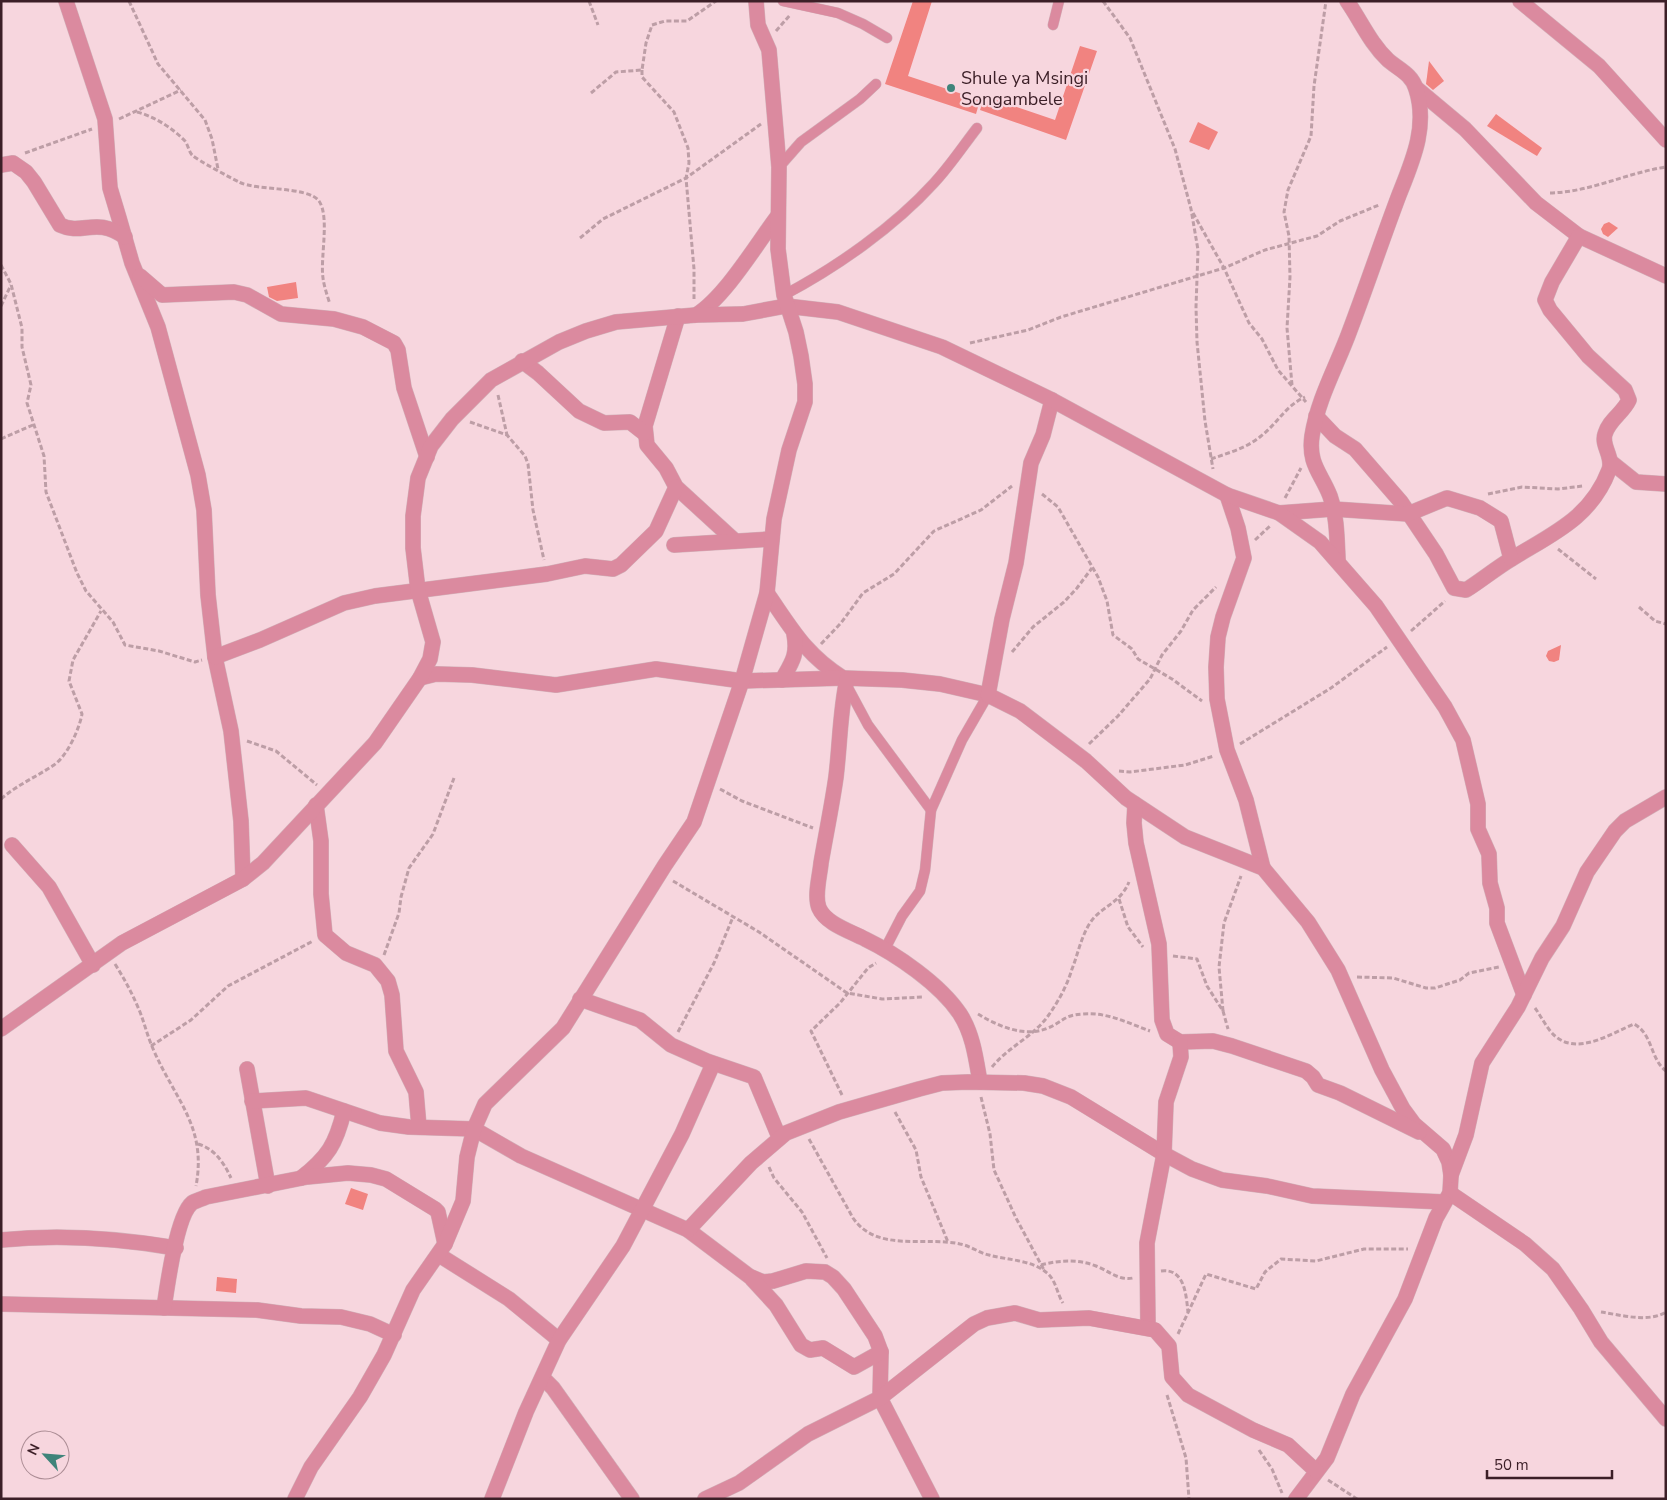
<svg xmlns="http://www.w3.org/2000/svg" width="1667" height="1500" font-family="'Nunito Sans',sans-serif">
<rect width="100%" height="100%" fill="#f7d6de"/>
<g fill="#f18380">
<path d="M913 1H932L908 76 980 100 976 114 885 84Z"/>
<path d="M1080 46 1097 51 1066 140 980 110 985 96 1055 120Z"/>
<path d="M1429 61 1444 81 1433 90 1426 84Z"/>
<path d="M1496 114 1542 148 1537 156 1487 126Z"/>
<path d="M1198 122 1218 132 1209 150 1189 142Z"/>
<path d="M1609 222 1618 228 1608 237 1603 234 1601 229 1604 224Z"/>
<path d="M296 282 298 298 277 301 269 297 267 287Z"/>
<path d="M1561 645 1559 660 1554 662 1549 661 1546 656 1548 651Z"/>
<path d="M351 1188 368 1194 363 1210 345 1204Z"/>
<path d="M217 1277 237 1279 236 1293 216 1291Z"/>
</g>
<g fill="none" stroke-linecap="round" stroke-linejoin="round">
<g stroke="#d2b1b9" stroke-width="11">
<g id="lane">
<path d="M783 1 838 13 863 24 887 38"/>
<path d="M1053 25 1059 1"/>
<path d="M779 167 801 142 860 99 876 84"/>
<path d="M784 295C837 267 894 227 934 183 950 166 963 146 977 128"/>
<path d="M846 684 868 725 931 810"/>
<path d="M885 949 902 916 920 891 925 870 931 810 962 740 988 695"/>
</g>
</g>
<g stroke="#d2b1b9" stroke-width="16">
<g id="street">
<path d="M66 1 105 119 110 188 119 218 132 263 158 327 198 475 204 510 208 595 215 657 231 731 241 821 243 879"/>
<path d="M1520 1 1599 66 1666 140"/>
<path d="M1416 88 1465 129 1536 203 1579 236 1666 276"/>
<path d="M1 165 13 163 26 172 34 182 60 225C83 236 95 216 125 237"/>
<path d="M140 276 162 295 234 292 247 295 281 314 334 319 363 327 394 343 398 350 404 388 427 457"/>
<path d="M696 315C725 297 756 245 777 217"/>
<path d="M678 316 645 426 647 445 666 468 676 487 735 541"/>
<path d="M522 361 538 373 579 411 604 423 630 422 644 433"/>
<path d="M1316 416 1335 436 1355 449 1401 502 1436 554 1454 588 1466 590C1482 580 1496 568 1513 558 1552 534 1591 518 1609 470 1614 457 1601 446 1605 434 1609 420 1623 413 1629 400L1625 390 1588 356 1550 310 1545 300 1552 282 1579 236"/>
<path d="M1611 462 1636 482 1666 484"/>
<path d="M1227 495 1238 528 1244 558 1223 617 1218 637 1216 667 1217 699 1227 750 1246 800 1263 868"/>
<path d="M1279 513 1333 509 1408 514 1447 498 1480 508 1501 521 1511 559"/>
<path d="M674 545 772 539"/>
<path d="M1338 560C1337 539 1337 516 1330 496 1321 473 1308 464 1312 436 1318 398 1337 366 1350 330 1367 285 1382 240 1399 195 1413 160 1428 126 1416 89 1412 74 1398 69 1388 60 1370 43 1361 21 1347 1"/>
<path d="M767 593C792 629 805 654 843 678"/>
<path d="M215 657 260 640 344 603 375 596 547 574 585 566 613 569 621 565 656 531 676 487"/>
<path d="M420 678 436 674 472 675 556 685 656 669 742 681 843 678 902 680 940 684 988 695 1020 711 1086 761 1126 798 1185 837 1263 868 1308 922 1338 970 1382 1070 1403 1109 1414 1124 1443 1149 1449 1162 1451 1175 1450 1193 1436 1218 1405 1299 1353 1394 1327 1458 1296 1499"/>
<path d="M847 679C840 711 840 744 836 777 832 805 826 834 821 863 820 875 814 896 819 908 826 924 850 931 865 939 896 954 940 984 960 1014 973 1034 976 1059 980 1082"/>
<path d="M782 680C792 662 798 655 794 634"/>
<path d="M988 695 1002 619 1016 563 1031 463 1043 435 1052 400"/>
<path d="M1135 804 1134 823 1136 843 1159 944 1162 1020 1167 1034 1180 1042 1213 1041 1232 1046 1306 1071 1313 1077 1318 1085 1340 1093 1419 1132"/>
<path d="M316 805 321 841V894L325 935 346 953 375 965 388 981 392 995 396 1051 416 1092 419 1127"/>
<path d="M12 845 49 887 93 965"/>
<path d="M580 999 640 1020 671 1045 707 1061 754 1077 779 1137"/>
<path d="M1 1029 122 943 243 879 263 863 375 743 420 678 430 659 433 642 418 590 413 548V516L418 478 431 446 452 419 491 380 559 342 586 331 616 322 696 315 743 314 786 306 838 312 942 347 1052 400 1227 495 1279 513 1320 542 1376 606 1445 707 1463 740 1478 804V829L1489 854 1490 883 1497 908V923L1524 995"/>
<path d="M247 1069 268 1186"/>
<path d="M252 1101 306 1098 380 1123 409 1127 474 1129 521 1156 688 1230 749 1276 763 1282 773 1281 806 1271 825 1272 833 1277 844 1289 875 1336 881 1352 880 1398 932 1499"/>
<path d="M1451 1175 1466 1135 1482 1063 1518 1007 1542 958 1563 926 1587 872 1615 831 1625 821 1666 797"/>
<path d="M301 1178C328 1157 336 1144 344 1111"/>
<path d="M1450 1193 1525 1244 1553 1269 1581 1309 1601 1342 1666 1419"/>
<path d="M688 1230 751 1163 786 1133 839 1112 919 1089 942 1083 968 1082 1024 1083 1043 1086 1071 1097 1164 1154 1192 1169 1222 1180 1267 1186 1312 1196 1444 1202"/>
<path d="M1 1240C60 1234 118 1238 176 1248"/>
<path d="M439 1255 509 1299 559 1340"/>
<path d="M752 1279 776 1305 801 1345 810 1350 823 1348 854 1367 881 1352"/>
<path d="M1 1304 257 1310 301 1316 341 1317 370 1324 394 1335"/>
<path d="M164 1308C167 1287 177 1215 192 1203 195 1201 202 1199 206 1197L307 1177 348 1173 371 1175 386 1179 435 1209 438 1212 445 1244"/>
<path d="M1148 1327 1147 1243 1164 1154 1166 1102 1181 1057 1180 1042"/>
<path d="M543 1378 553 1388 632 1499"/>
<path d="M295 1499 311 1467 360 1397 384 1355 413 1290 445 1244 463 1201 467 1157 474 1129 485 1104 563 1028 665 865 694 822 742 681 767 593 774 519 789 450 805 402V384L801 356 796 332 784 295 778 249 779 167 769 50 758 25 756 1"/>
<path d="M492 1499 526 1412 559 1340 623 1246 682 1134 713 1064"/>
<path d="M705 1499 739 1483 808 1434 880 1398 974 1324 987 1318 1015 1313 1039 1320 1089 1318 1155 1330 1169 1346 1172 1377 1188 1395 1253 1430 1288 1445 1316 1471"/>
</g>
</g>
<g stroke="#bd9ea6" stroke-width="3" stroke-dasharray="5 2.5" stroke-linecap="butt">
<path d="M129 1 158 64 205 120 212 139 218 169"/>
<path d="M589 1 598 25"/>
<path d="M1103 1 1130 38 1175 149 1191 209 1198 250 1196 307 1197 342 1205 421 1213 469"/>
<path d="M776 31 790 15"/>
<path d="M642 70V77L674 112 688 148 689 163 686 178 694 269V299"/>
<path d="M591 93 616 72 642 70 646 43 652 25 665 21H687L716 1"/>
<path d="M137 112C153 116 171 127 183 139 188 143 188 150 192 155 197 160 231 178 239 182 256 191 308 186 319 201 330 217 320 258 323 278 324 286 327 295 330 304"/>
<path d="M119 119 181 90"/>
<path d="M25 153 92 129"/>
<path d="M1550 193C1591 192 1626 173 1666 167"/>
<path d="M1193 213 1224 268 1249 323 1262 339 1278 370 1306 402"/>
<path d="M580 238 603 219 686 178 761 124"/>
<path d="M1 265 11 284 22 328V347L31 385 27 403 44 456 46 492 77 573 86 591 113 622 125 645 159 651 195 662 202 660"/>
<path d="M1 306 11 285"/>
<path d="M970 343 1028 330 1061 317 1224 268 1265 250 1317 236 1340 221 1379 205"/>
<path d="M1292 385 1287 328 1290 277 1289 236 1284 212 1288 190 1311 136 1314 86 1326 1"/>
<path d="M498 395 507 435"/>
<path d="M470 422 507 435 525 456 528 464 533 510 544 560"/>
<path d="M1 439 33 425"/>
<path d="M1211 459C1228 453 1247 448 1261 436 1278 423 1285 406 1305 397"/>
<path d="M1042 494 1058 507 1098 577 1107 601 1113 635 1132 649 1138 659 1172 679 1202 701"/>
<path d="M1488 494 1522 487 1558 489 1583 486"/>
<path d="M1285 498 1301 468"/>
<path d="M1255 540 1270 526"/>
<path d="M1558 549 1596 579"/>
<path d="M1639 607 1655 621 1666 624"/>
<path d="M1411 631 1445 601"/>
<path d="M821 644 841 623 863 593 894 574 934 531 981 510 1012 486"/>
<path d="M1012 652 1033 627 1064 602 1077 588 1092 568"/>
<path d="M247 741 276 751 317 785"/>
<path d="M1089 744 1118 716 1150 679 1162 655 1181 631 1193 610 1216 587"/>
<path d="M1240 744 1331 688 1387 647"/>
<path d="M1119 771 1130 772 1185 765 1214 756"/>
<path d="M720 789 742 801 813 828"/>
<path d="M1 799C17 785 36 777 54 765 67 756 79 730 82 714L69 681 73 660 101 611"/>
<path d="M673 881 759 932 847 993 882 999 923 997"/>
<path d="M1119 899 1128 927 1143 947"/>
<path d="M384 955 399 913 401 897 409 868 433 834 454 778"/>
<path d="M1173 956 1197 959 1207 986 1223 1011 1228 1029"/>
<path d="M115 964C125 980 133 995 140 1012 145 1025 148 1038 154 1051 176 1101 207 1127 196 1186"/>
<path d="M1357 977 1393 978 1426 988H1435L1460 980 1469 973 1499 967"/>
<path d="M1535 1008C1541 1016 1547 1029 1555 1036 1578 1056 1612 1033 1634 1024 1653 1034 1650 1059 1666 1071"/>
<path d="M1223 1011 1219 967 1224 923 1241 876"/>
<path d="M978 1014C998 1026 1024 1038 1048 1028 1063 1022 1063 1015 1083 1014 1107 1012 1128 1023 1150 1031"/>
<path d="M678 1032 714 963 733 917"/>
<path d="M151 1046 191 1020 228 986 313 941"/>
<path d="M992 1067C1008 1047 1033 1037 1048 1016 1058 1002 1067 986 1072 969 1078 954 1081 937 1090 923 1101 906 1120 904 1129 882"/>
<path d="M842 1095 811 1031 840 1003 868 968 876 963"/>
<path d="M981 1097 990 1134 994 1170 1016 1218 1044 1270"/>
<path d="M895 1112 916 1150 921 1177 948 1242"/>
<path d="M809 1139 853 1218C877 1253 925 1236 960 1244 971 1246 979 1253 989 1255 1007 1260 1033 1260 1047 1273 1056 1280 1057 1294 1063 1303"/>
<path d="M198 1144C215 1149 224 1163 231 1178"/>
<path d="M769 1167 774 1178 802 1212 827 1258"/>
<path d="M1041 1265C1060 1260 1078 1259 1096 1266 1109 1271 1119 1281 1133 1278"/>
<path d="M1161 1271C1185 1268 1186 1295 1188 1312"/>
<path d="M1601 1312C1621 1315 1648 1323 1666 1312"/>
<path d="M1178 1334 1206 1274 1256 1289 1265 1272 1281 1259 1316 1261 1364 1249H1408"/>
<path d="M1167 1395 1186 1458 1189 1499"/>
<path d="M1259 1450 1272 1469 1282 1493"/>
<path d="M1328 1480 1357 1499"/>
</g>
<use href="#lane" stroke="#db8a9f" stroke-width="10"/>
<use href="#street" stroke="#db8a9f" stroke-width="15"/>
</g>
<circle fill="#3f847a" stroke="#f7d6de" stroke-width="2" cx="951" cy="88" r="5"/>
<g text-anchor="middle" stroke-width="4.5" stroke-linejoin="round" paint-order="stroke">
<g font-size="18" fill="#3c1f27" stroke="#f7d6de" text-anchor="start">
<text x="961" y="84">Shule ya Msingi<tspan x="961" dy="21">Songambele</tspan></text>
</g>
</g>
<rect width="1667" height="1500" fill="none" stroke="#3c1f27" stroke-width="5"/>
<g transform="translate(45 1455) rotate(296)"><circle r="24" fill="#f7d6de" stroke="#ac8d95"/>
<path d="M0-4L9 19L0 12L-9 19Z" fill="#3f847a"/>
<text y="-8" font-size="14" font-weight="bold" text-anchor="middle" fill="#3c1f27">N</text>
</g>
<path d="M1487 1470v8h125v-8" fill="none" stroke="#3c1f27" stroke-width="2.5"/>
<text x="1494" y="1470" font-size="15" fill="#3c1f27" stroke="#f7d6de" stroke-width="4" paint-order="stroke">50 m</text>
</svg>
